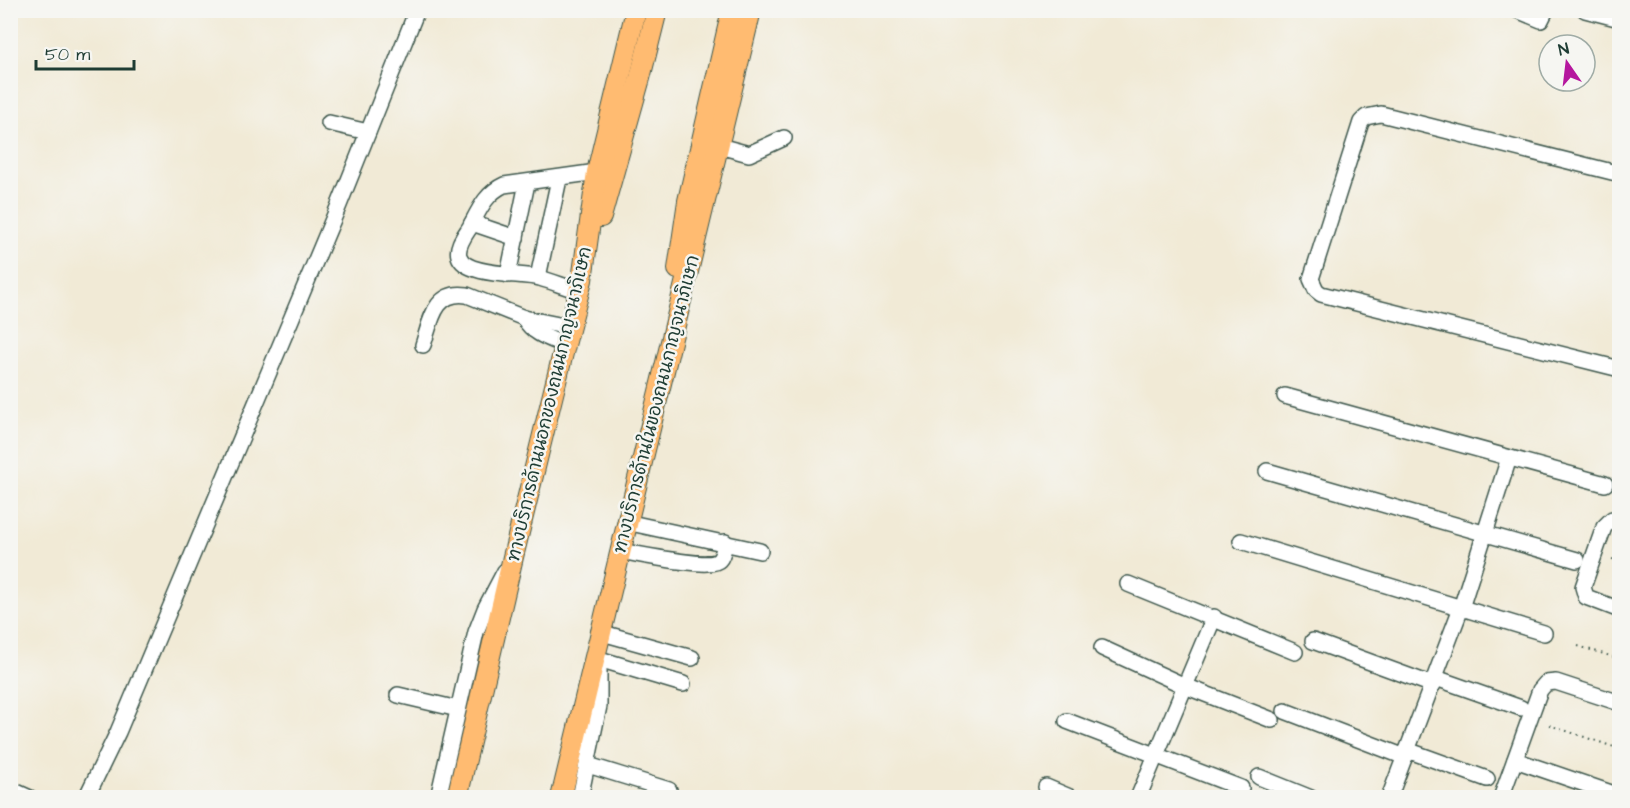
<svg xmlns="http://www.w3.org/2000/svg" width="1630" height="808" font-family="'Architects Daughter','Playpen Sans Thai',sans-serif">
<rect width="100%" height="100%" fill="#f6f6f2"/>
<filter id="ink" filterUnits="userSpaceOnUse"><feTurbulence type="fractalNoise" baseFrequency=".0167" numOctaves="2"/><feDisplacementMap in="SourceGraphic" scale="12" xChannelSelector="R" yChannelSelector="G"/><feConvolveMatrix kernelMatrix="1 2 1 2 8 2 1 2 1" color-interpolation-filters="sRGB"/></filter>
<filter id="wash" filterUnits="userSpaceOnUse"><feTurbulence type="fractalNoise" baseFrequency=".008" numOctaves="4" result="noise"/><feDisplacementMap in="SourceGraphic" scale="24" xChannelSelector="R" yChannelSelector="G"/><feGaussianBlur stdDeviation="1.35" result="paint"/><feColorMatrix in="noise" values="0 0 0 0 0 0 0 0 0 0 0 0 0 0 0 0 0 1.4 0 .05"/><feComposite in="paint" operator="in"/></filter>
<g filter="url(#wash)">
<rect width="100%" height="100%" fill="#f1ead6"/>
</g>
<g filter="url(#ink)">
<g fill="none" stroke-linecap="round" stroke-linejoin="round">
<g stroke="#3e574c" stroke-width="18">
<g id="minor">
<path d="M1517 10 1541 20 1546 10"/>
<path d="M1585 10 1620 19"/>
<path d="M329 123 368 132"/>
<path d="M719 146 749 154 784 138"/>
<path d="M1620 174 1381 114 1366 117 1361 122 1311 279 1316 290 1321 294 1620 369"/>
<path d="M472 223 516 238"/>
<path d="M508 275 527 183"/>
<path d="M538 277 559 179"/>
<path d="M579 291C566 287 553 282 540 278 522 273 465 277 459 256 456 246 465 235 470 227 479 210 486 193 504 185L597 172"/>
<path d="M524 318C533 334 548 338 565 345"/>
<path d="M423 345C431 321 434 290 467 295L524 318 569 327"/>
<path d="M1285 396 1605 484"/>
<path d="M1267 471 1577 560"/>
<path d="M1620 519H1612L1604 527 1583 587 1586 597 1620 610"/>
<path d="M626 522 760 551"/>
<path d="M1241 541 1544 633"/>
<path d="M619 551C635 553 710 570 719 560 723 556 724 548 725 542"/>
<path d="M1128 584 1295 652"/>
<path d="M599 632 692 658"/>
<path d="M1313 641 1433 685"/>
<path d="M1102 648 1185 686 1272 720"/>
<path d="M599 659 683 684"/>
<path d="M1436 678 1521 708"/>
<path d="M398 695 458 709"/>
<path d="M1285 711 1405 757"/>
<path d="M1067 721 1241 788"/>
<path d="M1407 750 1487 779"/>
<path d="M1515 760 1620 796"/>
<path d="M588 765 669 790"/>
<path d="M1259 777 1311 798"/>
<path d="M1046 787 1072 798"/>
<path d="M10 789 30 798"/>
<path d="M86 798 118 732 168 613 339 205 417 10"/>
<path d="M438 798 476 632 485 609 505 571"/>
<path d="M580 798 599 706V660"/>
<path d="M1138 798 1214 617"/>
<path d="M1389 798 1461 608 1509 458"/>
<path d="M1501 798 1540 690 1546 683 1556 682 1620 703"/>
</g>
</g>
<g stroke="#3e574c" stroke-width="22">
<g id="major">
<path d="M601 217 640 78 657 10"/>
<path d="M678 269 688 201 732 10"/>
<path d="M457 798 513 557 565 345 582 280 597 172 636 10"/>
<path d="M561 798 751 10"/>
</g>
</g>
<g stroke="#3e574c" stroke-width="2" stroke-dasharray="1.5 4.5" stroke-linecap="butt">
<path d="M1612 559 1620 561"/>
<path d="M1578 646 1620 659"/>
<path d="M1549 725 1620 749"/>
</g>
<use href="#minor" stroke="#fff" stroke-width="15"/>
<use href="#major" stroke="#ffbb71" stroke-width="20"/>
</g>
</g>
<g text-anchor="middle" stroke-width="5" stroke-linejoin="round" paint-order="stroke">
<g font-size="18" fill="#1f3d34" stroke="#f6f6f2">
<text transform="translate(549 404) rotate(-77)" y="6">ทางบริการด้านนอกของถนนกาญจนาภิเษก</text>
<text transform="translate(656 404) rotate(-76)" y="6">ทางบริการด้านในของถนนกาญจนาภิเษก</text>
</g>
</g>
<rect width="1630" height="808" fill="none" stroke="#f6f6f2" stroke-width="36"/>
<g transform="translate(1567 63) rotate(346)"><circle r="28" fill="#f6f6f2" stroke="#a0aca6" stroke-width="1.5"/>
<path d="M0-4.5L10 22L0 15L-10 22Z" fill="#b5179e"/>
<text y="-9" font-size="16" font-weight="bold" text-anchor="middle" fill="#1f3d34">N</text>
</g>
<path d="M36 60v9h98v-9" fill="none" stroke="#1f3d34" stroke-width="3"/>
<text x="45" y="60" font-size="18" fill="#1f3d34" stroke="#f6f6f2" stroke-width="4.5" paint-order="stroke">50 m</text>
</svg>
